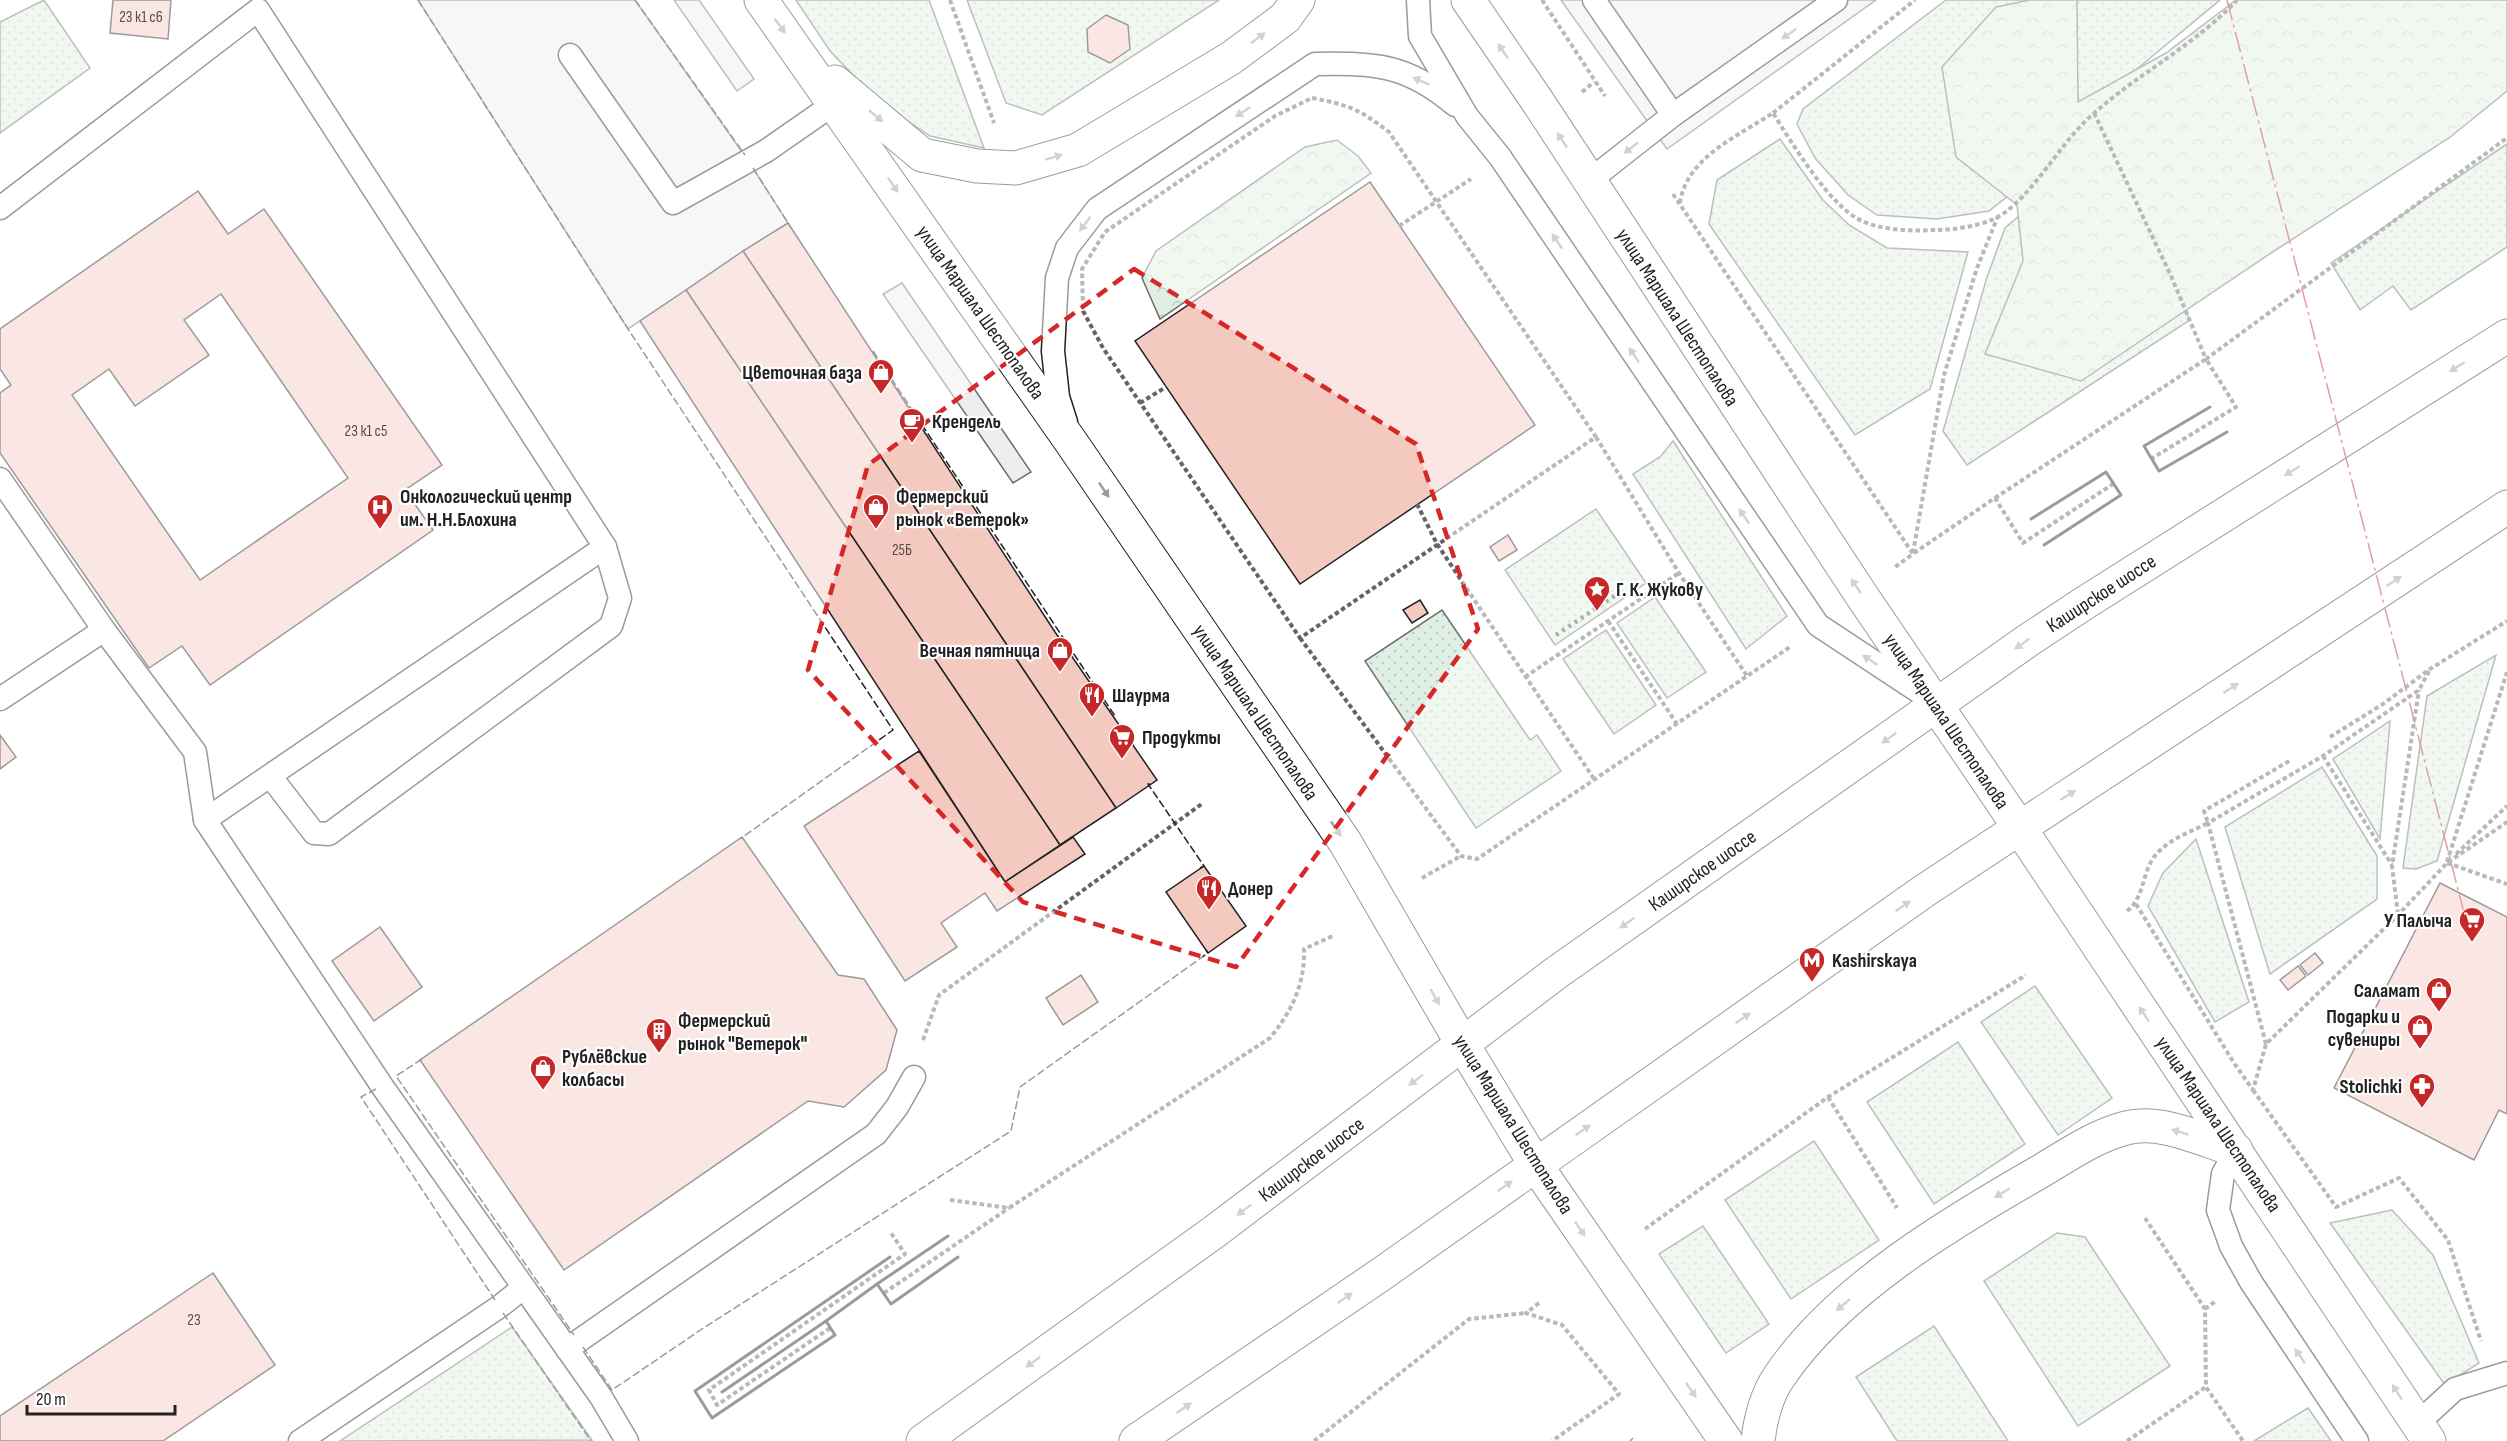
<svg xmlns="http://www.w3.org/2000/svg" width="2507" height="1441" font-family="'Sofia Sans Condensed',sans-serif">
<defs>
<pattern id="green-dots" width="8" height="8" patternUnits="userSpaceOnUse" patternTransform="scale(1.5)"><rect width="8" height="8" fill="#e0efe3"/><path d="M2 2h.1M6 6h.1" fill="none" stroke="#c0cdc2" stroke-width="1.8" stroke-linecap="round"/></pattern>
<pattern id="forest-crowns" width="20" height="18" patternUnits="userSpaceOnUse" patternTransform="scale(1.5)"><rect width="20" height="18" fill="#e0efe3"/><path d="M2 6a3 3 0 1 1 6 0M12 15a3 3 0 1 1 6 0" fill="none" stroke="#c0cdc2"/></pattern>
</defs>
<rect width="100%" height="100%" fill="#fff"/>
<g fill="url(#green-dots)" stroke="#6f6f6f" stroke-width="1.5">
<path d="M44 0 90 68 0 133V22Z"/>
<path d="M796 0H929L984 148 930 136 878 101 830 51Z"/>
<path d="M967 0H1219L1042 115 1006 103Z"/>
<path d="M1946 0H2220L2096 103 2023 184 1989 211 1937 219 1877 215 1848 195 1815 158 1797 124 1803 109Z"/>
<path d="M2091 132 2190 320 1967 465 1943 431 1987 277 2005 228 2034 203Z"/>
<path d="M1780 139 1822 199 1849 225 1887 248 1968 252 1930 389 1855 435 1709 224 1717 180Z"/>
<path d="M2507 144V247L2411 310 2393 286 2360 310 2331 263Z"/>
<path d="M1673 441 1787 616 1746 649 1633 474 1660 457Z"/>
<path d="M1596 509 1646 583 1555 645 1505 570Z"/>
<path d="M1655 597 1706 672 1667 698 1617 623Z"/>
<path d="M1442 610 1530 740 1537 735 1561 771 1476 828 1365 661Z"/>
<path d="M1606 630 1656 705 1614 734 1563 659Z"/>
<path d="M2496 655 2437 861 2416 869 2403 868 2427 696Z"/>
<path d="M2390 721 2380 839 2333 759Z"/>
<path d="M2322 767 2377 856V899L2270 974 2225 827Z"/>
<path d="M2196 839 2249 1002 2215 1022 2148 906 2163 873Z"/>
<path d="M2035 986 2112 1098 2058 1135 1981 1022Z"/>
<path d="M1958 1042 2025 1144 1934 1204 1867 1102Z"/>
<path d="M1814 1141 1879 1240 1791 1299 1725 1200Z"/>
<path d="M2392 1210 2433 1255 2479 1363 2445 1385 2330 1223Z"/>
<path d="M1703 1226 1769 1324 1726 1353 1659 1254Z"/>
<path d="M2057 1233 2085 1237 2170 1366 2078 1426 1984 1281Z"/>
<path d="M1934 1326 2008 1441H1897L1856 1377Z"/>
<path d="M512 1327 592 1440 340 1441Z"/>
<path d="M2308 1408 2331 1441H2254Z"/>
</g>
<g fill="url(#forest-crowns)" stroke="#6f6f6f" stroke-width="1.5">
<path d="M2030 0H2077L2078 102 2166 53 2236 0H2507V91L2449 138 2271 253 2081 381 1985 354 2023 261 2017 205 1956 157 1942 67 1996 7Z"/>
<path d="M1337 140 1358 156 1371 173 1160 319 1142 278 1156 251 1305 147Z"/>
</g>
<g fill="#ededed" stroke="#6f6f6f" stroke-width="1.5">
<path d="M418 0H635L749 162 788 223 628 329Z"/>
<path d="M674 0H699L754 79 737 91Z"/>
<path d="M1561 0H1876L1667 149Z"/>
<path d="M902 283 1031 472 1013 483 883 294Z"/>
</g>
<g fill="#f3c9c0" stroke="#222" stroke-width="1.5" fill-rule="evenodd">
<path d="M113 0H171L168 39 110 33Z"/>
<path d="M1106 15 1128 25 1130 49 1110 63 1088 52 1087 29Z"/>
<path d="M1370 182 1535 425 1300 584 1135 341Z"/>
<path d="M198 191 228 234 264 209 442 465 405 490 433 530 210 685 182 646 149 668 0 453V393L11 385 0 369V329ZM221 294 348 478 200 580 72 395 109 369 135 406 209 355 184 320Z"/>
<path d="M788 223 1055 632 1157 780 1116 808 743 251Z"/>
<path d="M743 251 1116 808 1060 845 686 290Z"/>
<path d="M686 290 1060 845 1005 882 640 321Z"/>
<path d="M1508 535 1517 550 1499 561 1490 547Z"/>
<path d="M1420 600 1428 613 1412 623 1403 610Z"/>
<path d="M0 735 16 757 0 769Z"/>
<path d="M919 751 1005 882 1073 837 1085 854 997 911 985 893 941 923 957 947 905 981 804 826Z"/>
<path d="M742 837 838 975 864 979 897 1030 886 1070 844 1107 808 1101 564 1270 420 1060Z"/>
<path d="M1204 866 1246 926 1208 953 1166 892Z"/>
<path d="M2440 883 2507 917V1114L2499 1110 2474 1160 2334 1088Z"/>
<path d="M380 927 422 987 374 1021 332 961Z"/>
<path d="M2315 953 2323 963 2308 975 2300 965Z"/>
<path d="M2298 966 2306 976 2288 990 2280 980Z"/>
<path d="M1081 975 1098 1002 1063 1025 1046 998Z"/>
<path d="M213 1273 275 1365 163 1441H0V1416Z"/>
</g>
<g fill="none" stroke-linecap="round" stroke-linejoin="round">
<g stroke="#222" stroke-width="25">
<g id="service">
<path d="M1418 0 1420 36 1467 116 1500 157 1818 625 1924 695"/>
<path d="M1594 0 1673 115"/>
<path d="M570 55 673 203 766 151 835 103"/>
<path d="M1589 181 1673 115 1836 0"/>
<path d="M0 208 258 10 605 547 205 820"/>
<path d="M1066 422 1058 397 1053 351 1057 278 1067 248 1097 209 1315 64C1375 63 1407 64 1455 105"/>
<path d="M0 479 104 630"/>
<path d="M0 699 104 630 195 752 205 820 382 1086 601 1397 627 1441"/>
<path d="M271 777 314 833 329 834 611 626 620 598 605 547"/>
<path d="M2236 1150 2223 1174 2218 1210 2231 1246 2251 1282 2357 1441"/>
<path d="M567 1349 876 1134 897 1107 914 1077"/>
<path d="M2417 1424 2455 1389 2507 1373"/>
<path d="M300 1441 499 1307 523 1288"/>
</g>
</g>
<g stroke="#222" stroke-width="35">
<g id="tertiary">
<path d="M2019 827 2429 1441"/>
<path d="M1535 1164 1726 1441"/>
<path d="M1758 1441C1760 1420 1767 1394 1779 1377 1837 1290 1952 1222 2041 1171 2068 1155 2095 1136 2126 1128 2162 1119 2202 1140 2236 1150"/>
</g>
</g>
<g stroke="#222" stroke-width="35">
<g id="secondary">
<path d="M761 0 1071 442 1345 842 1463 1045 1535 1164"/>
<path d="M1468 0 1536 99 1860 593 2019 827"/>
<path d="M835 82 922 155 977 166 1016 168 1078 150 1231 58 1285 18 1298 0"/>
</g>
</g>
<g stroke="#222" stroke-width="35">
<g id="primary">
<path d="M923 1441 1214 1232 1556 973 2027 641 2083 604 2507 336"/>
<path d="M1136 1441 1383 1273 1924 891 2507 507"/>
</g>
</g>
<g stroke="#646464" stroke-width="4" stroke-dasharray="4.5 3" stroke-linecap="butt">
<path d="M950 0 994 123"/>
<path d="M1542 0 1605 96"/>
<path d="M1582 92 1594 82"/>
<path d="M1312 98C1349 105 1359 109 1389 132L1596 437 1300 638 1103 348 1083 311 1082 269 1105 232 1275 116Z"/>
<path d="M1773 113 1915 0"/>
<path d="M2094 113 2171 276 2206 359 2507 138"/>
<path d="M1673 194 1913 554 1895 567"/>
<path d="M1680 203C1686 158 1738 136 1773 113 1792 143 1830 207 1862 221 1884 231 1914 231 1938 230 1961 229 1989 225 2007 211 2040 184 2060 144 2091 116 2137 74 2194 46 2237 0"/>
<path d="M1399 226 1471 179"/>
<path d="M1140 403 1166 387"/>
<path d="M1596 437 1679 573 1747 676"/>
<path d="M1995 498 2206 359 2236 407 2151 459"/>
<path d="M1417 504 1437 544 1594 779"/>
<path d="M1913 553 1944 375 1977 268 1998 216"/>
<path d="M1914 553 1995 498 2023 543 2113 484"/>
<path d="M1608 621 1677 724"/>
<path d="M1300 638 1461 856 1477 859 1790 647"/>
<path d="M1525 677 1679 573"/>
<path d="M2330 737 2383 704 2430 669 2507 621"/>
<path d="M2323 756 2392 865"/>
<path d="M2456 854 2507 806"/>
<path d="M2447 862 2507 672"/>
<path d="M2447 863 2507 884"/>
<path d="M1422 878 1461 856"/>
<path d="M2136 904 2234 1063 2253 1090 2266 1044 2398 915 2447 863 2507 822"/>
<path d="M2127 911C2143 899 2142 877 2152 860 2164 841 2188 833 2208 823L2204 811 2291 760"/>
<path d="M2398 914 2392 866 2419 690"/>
<path d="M923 1040 939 995 1203 803"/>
<path d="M2266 1044 2208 823 2323 756 2419 690 2430 669"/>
<path d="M2253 1090 2336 1207 2399 1178 2448 1240 2481 1341"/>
<path d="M1828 1097 1897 1208"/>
<path d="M950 1200 1009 1208 1270 1038C1292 1011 1305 984 1304 949L1335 935"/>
<path d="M2145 1218 2205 1309 2206 1387 2243 1441"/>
<path d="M1645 1229 1828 1097 2026 975"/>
<path d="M884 1293 1009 1208"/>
<path d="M1539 1303 1526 1313 1562 1325 1619 1394 1552 1441"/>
<path d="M2205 1309 2217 1300"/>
<path d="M830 1328 717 1405 709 1390 905 1254 891 1233"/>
<path d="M1314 1441 1469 1319 1526 1313"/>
<path d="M2127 1441 2206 1387"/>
</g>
<use href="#service" stroke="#fff" stroke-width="22"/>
<use href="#tertiary" stroke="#fff" stroke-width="33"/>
<use href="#secondary" stroke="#fff" stroke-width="33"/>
<use href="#primary" stroke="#fff" stroke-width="33"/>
<path stroke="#2f5e38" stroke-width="4.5" stroke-dasharray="3 4.5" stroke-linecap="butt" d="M1556 635 1622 591"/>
<g stroke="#222" stroke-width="1.5" stroke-dasharray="8 3" stroke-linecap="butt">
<path d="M418 0 628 329 893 730 740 839"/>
<path d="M635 0 745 155"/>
<path d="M753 168 790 226"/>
<path d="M873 351 1115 716"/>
<path d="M1150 784H1148L1204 866 1200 868"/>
<path d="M422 1059 396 1076 574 1335"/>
<path d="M376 1089 361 1097 495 1300"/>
<path d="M503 1313 591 1441"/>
<path d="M583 1347 612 1390 702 1329 1011 1131 1020 1087 1208 953 1206 950"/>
<path d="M1630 1441 1633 1438"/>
</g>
<g stroke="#222" stroke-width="3">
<path d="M2210 407 2144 446 2159 471 2227 432"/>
<path d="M2031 519 2106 472 2121 495 2044 545"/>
<path d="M948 1236 877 1284 891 1304 958 1257"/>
<path d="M826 1321 877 1284"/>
<path d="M722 1392 826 1321 835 1335 712 1418 695 1391 890 1257"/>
</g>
<path stroke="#c62828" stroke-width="1.5" stroke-dasharray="21 4.5 3 4.5" stroke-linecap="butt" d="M2227 0 2467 924"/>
</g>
<defs><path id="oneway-solid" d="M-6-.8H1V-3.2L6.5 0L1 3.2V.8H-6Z" transform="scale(1.5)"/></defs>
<g fill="#9c9c9c">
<use href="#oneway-solid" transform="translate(780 26) rotate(54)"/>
<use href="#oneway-solid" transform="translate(1789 34) rotate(145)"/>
<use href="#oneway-solid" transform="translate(1258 38) rotate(-37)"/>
<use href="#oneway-solid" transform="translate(1503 51) rotate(-124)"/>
<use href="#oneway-solid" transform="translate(1421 81) rotate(-156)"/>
<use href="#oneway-solid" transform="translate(1243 112) rotate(147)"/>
<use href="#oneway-solid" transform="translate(876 116) rotate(40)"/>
<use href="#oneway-solid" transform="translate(1562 140) rotate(-124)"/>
<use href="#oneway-solid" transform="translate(1631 148) rotate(142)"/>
<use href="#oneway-solid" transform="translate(1054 157) rotate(-17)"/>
<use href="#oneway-solid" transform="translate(893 185) rotate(55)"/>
<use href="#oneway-solid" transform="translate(1085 224) rotate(127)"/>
<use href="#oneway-solid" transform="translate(1557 241) rotate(-124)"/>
<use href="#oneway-solid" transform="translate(1634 355) rotate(-124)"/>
<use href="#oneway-solid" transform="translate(2457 367) rotate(148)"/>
<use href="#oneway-solid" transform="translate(2292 471) rotate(148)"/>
<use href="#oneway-solid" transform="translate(1104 490) rotate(56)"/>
<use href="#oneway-solid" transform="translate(1744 516) rotate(-124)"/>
<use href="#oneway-solid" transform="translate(2394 581) rotate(-33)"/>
<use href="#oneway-solid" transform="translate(1856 586) rotate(-124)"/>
<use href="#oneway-solid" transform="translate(2022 644) rotate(145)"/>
<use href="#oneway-solid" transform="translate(1870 660) rotate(-147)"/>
<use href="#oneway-solid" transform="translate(2231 688) rotate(-33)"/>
<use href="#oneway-solid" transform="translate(1889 738) rotate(145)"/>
<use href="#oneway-solid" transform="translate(2068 795) rotate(-33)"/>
<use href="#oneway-solid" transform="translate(1336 829) rotate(56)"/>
<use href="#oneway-solid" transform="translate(1903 906) rotate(-35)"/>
<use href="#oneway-solid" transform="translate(1627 923) rotate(145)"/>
<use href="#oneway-solid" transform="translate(1435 997) rotate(60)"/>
<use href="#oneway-solid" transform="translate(2144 1014) rotate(-124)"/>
<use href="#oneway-solid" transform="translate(1743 1018) rotate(-35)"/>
<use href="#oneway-solid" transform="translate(1416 1080) rotate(143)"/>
<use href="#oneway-solid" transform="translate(1583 1130) rotate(-35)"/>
<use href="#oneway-solid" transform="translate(2180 1132) rotate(-163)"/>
<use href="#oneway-solid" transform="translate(1505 1186) rotate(-35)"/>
<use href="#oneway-solid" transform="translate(2002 1193) rotate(150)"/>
<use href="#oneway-solid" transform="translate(1244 1210) rotate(143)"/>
<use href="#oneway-solid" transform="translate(1580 1229) rotate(56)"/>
<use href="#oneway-solid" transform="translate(1345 1298) rotate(-34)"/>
<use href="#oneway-solid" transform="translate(1843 1305) rotate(140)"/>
<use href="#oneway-solid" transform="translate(2300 1356) rotate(-124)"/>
<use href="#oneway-solid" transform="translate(1033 1362) rotate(144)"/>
<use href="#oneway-solid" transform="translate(1691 1390) rotate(55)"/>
<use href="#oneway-solid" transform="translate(2397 1392) rotate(-123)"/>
<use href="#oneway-solid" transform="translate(1184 1408) rotate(-34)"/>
</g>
<path d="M0 0H2507V1441H0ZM1134 269 1416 444 1478 629 1236 967 1023 902 808 670 868 465Z" fill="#fff" fill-opacity=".55" fill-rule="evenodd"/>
<path fill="none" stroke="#d62828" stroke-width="4.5" stroke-dasharray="12 8" stroke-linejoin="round" d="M1134 269 1416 444 1478 629 1236 967 1023 902 808 670 868 465Z"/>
<defs>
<g id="shop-pin" transform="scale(1.35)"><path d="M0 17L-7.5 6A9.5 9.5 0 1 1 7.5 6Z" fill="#c62828" stroke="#fff"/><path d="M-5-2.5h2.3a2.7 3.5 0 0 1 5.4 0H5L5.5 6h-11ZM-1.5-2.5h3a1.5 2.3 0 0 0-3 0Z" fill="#fff"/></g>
<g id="cafe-pin" transform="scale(1.35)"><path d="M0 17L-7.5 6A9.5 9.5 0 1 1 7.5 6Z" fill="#c62828" stroke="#fff"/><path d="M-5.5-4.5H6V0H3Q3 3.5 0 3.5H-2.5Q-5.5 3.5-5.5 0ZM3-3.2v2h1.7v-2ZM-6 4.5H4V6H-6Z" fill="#fff"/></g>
<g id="hospital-pin" transform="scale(1.35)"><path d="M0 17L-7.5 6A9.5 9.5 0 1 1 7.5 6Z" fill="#c62828" stroke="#fff"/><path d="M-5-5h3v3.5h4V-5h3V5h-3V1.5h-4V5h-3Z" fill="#fff"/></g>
<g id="sight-pin" transform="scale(1.35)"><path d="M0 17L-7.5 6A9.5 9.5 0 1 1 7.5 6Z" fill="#c62828" stroke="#fff"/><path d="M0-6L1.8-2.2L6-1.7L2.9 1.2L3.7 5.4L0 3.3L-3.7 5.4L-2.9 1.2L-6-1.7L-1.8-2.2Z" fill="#fff"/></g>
<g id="restaurant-pin" transform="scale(1.35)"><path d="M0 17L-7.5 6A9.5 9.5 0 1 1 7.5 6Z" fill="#c62828" stroke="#fff"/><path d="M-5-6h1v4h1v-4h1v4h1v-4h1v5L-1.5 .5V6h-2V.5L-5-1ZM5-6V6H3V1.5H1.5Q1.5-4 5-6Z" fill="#fff"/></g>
<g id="supermarket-pin" transform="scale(1.35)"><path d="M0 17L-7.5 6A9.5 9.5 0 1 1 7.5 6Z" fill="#c62828" stroke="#fff"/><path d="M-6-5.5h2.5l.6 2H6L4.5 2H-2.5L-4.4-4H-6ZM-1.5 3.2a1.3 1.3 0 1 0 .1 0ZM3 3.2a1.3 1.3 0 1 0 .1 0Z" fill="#fff"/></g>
<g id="metro-pin" transform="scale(1.35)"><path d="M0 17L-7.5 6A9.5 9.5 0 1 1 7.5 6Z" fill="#c62828" stroke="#fff"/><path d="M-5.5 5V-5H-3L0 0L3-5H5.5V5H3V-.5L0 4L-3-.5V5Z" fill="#fff"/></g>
<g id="building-pin" transform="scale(1.35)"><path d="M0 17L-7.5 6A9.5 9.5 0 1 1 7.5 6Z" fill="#c62828" stroke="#fff"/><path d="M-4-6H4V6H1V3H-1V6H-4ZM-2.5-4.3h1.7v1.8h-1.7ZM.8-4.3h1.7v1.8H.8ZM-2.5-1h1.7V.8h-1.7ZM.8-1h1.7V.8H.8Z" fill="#fff"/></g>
<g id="pharmacy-pin" transform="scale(1.35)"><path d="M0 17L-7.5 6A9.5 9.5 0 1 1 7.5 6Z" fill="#c62828" stroke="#fff"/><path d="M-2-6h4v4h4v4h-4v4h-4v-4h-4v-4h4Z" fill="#fff"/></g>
</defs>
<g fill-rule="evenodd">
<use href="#shop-pin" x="881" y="372"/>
<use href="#cafe-pin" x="912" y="421"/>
<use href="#hospital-pin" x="380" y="507"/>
<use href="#shop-pin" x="876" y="507"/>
<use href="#sight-pin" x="1597" y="589"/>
<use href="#shop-pin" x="1060" y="650"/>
<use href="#restaurant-pin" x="1092" y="695"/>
<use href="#supermarket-pin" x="1122" y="737"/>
<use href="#restaurant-pin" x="1209" y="888"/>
<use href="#supermarket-pin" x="2472" y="920"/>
<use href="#metro-pin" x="1812" y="960"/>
<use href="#shop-pin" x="2439" y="990"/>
<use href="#shop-pin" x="2420" y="1027"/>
<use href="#building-pin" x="659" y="1031"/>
<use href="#shop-pin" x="543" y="1068"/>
<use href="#pharmacy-pin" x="2422" y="1086"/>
</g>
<g text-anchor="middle" stroke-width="4.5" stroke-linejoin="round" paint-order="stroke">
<g font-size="16" fill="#564c4a">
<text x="141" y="22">23 к1 с6</text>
<text x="366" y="436">23 к1 с5</text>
<text x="902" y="555">25Б</text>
<text x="194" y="1325">23</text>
</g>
<g font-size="20" fill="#222" stroke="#fff">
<text transform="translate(981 312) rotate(55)" y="7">улица Маршала Шестопалова</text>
<text transform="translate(1678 317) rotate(57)" y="7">улица Маршала Шестопалова</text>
<text transform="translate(2101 593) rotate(-33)" y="7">Каширское шоссе</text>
<text transform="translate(1256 712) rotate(56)" y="7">улица Маршала Шестопалова</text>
<text transform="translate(1947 721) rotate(56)" y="7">улица Маршала Шестопалова</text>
<text transform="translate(1702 870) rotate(-35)" y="7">Каширское шоссе</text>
<text transform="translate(1514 1124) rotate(58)" y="7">улица Маршала Шестопалова</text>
<text transform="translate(2219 1124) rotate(56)" y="7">улица Маршала Шестопалова</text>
<text transform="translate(1311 1159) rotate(-37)" y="7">Каширское шоссе</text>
</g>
<g font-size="20" font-weight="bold" fill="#222" stroke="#fff" text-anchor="start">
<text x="862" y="379" text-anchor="end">Цветочная база</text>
<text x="932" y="428">Крендель</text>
<text x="400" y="503">Онкологический центр<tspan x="400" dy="23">им. Н.Н.Блохина</tspan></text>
<text x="896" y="503">Фермерский<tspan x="896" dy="23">рынок «Ветерок»</tspan></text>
<text x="1616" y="596">Г. К. Жукову</text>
<text x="1040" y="657" text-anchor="end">Вечная пятница</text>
<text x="1112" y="702">Шаурма</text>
<text x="1142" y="744">Продукты</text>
<text x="1228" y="895">Донер</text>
<text x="2452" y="927" text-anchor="end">У Палыча</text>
<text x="1832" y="967">Kashirskaya</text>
<text x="2420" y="997" text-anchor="end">Саламат</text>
<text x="2400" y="1023" text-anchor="end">Подарки и<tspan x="2400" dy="23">сувениры</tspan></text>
<text x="678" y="1027">Фермерский<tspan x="678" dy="23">рынок "Ветерок"</tspan></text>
<text x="562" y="1063">Рублёвские<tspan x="562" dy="23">колбасы</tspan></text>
<text x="2402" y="1093" text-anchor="end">Stolichki</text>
</g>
</g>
<path d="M27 1405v9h148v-9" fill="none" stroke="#222222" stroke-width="3"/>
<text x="36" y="1405" font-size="18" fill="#222222" stroke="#ffffff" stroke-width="4.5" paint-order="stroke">20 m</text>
</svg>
